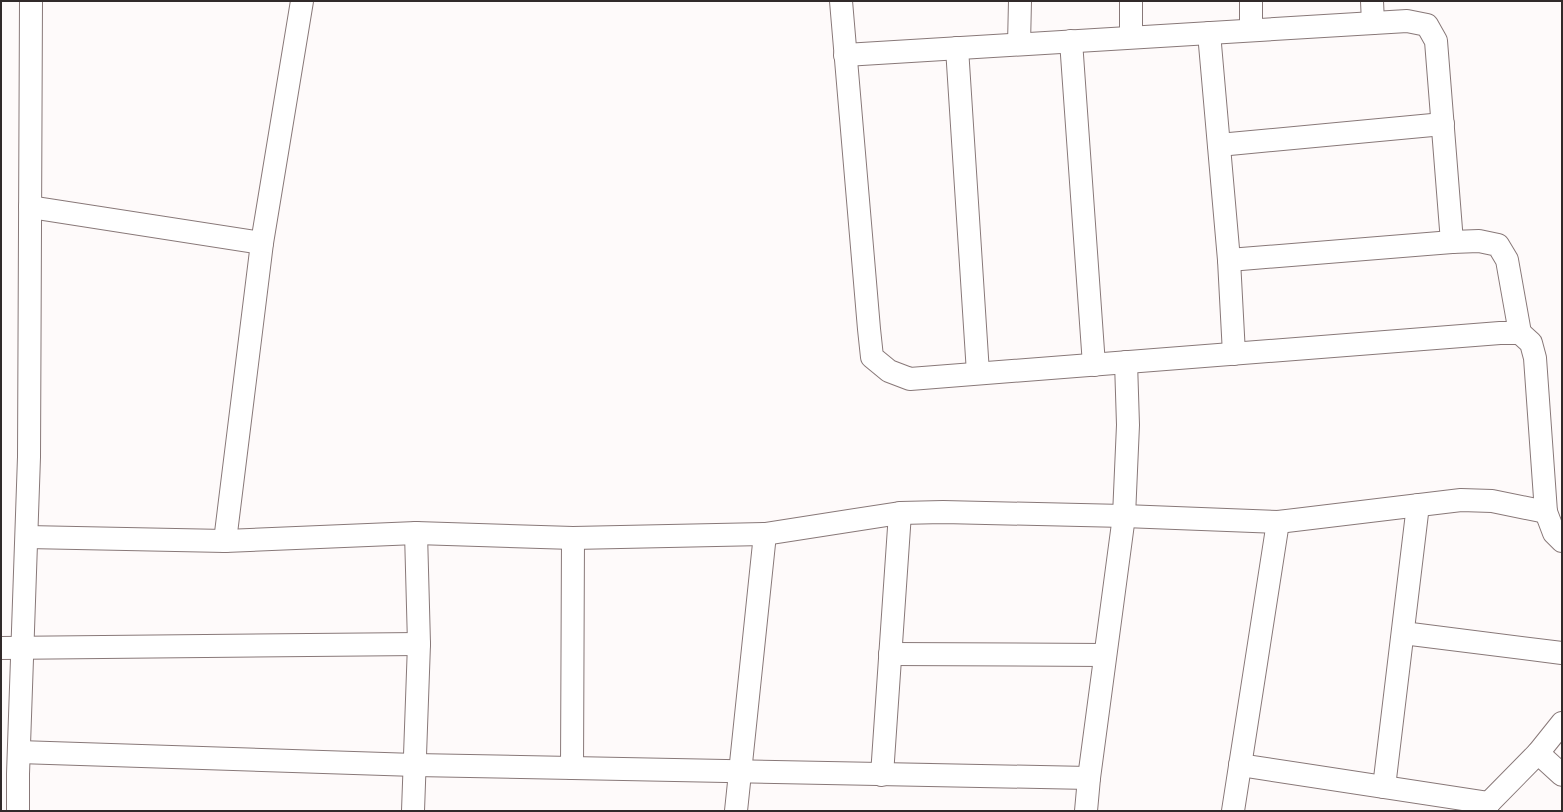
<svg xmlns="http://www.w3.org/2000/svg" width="1563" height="812" font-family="'Zilla Slab',serif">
<rect width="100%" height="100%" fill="#fefafa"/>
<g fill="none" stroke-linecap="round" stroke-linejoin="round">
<g stroke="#887878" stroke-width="24">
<g id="minor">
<path d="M841 1 869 329 872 357 889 371 910 379 1500 333H1520L1531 343 1535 358 1546 512 1554 533 1562 541"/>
<path d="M1372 1 1373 23"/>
<path d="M1251 30V1"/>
<path d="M1209 33 1229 260 1234 354"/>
<path d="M1131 37V1"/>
<path d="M1071 41 1094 365"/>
<path d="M1019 44 1020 1"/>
<path d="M957 48 978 373"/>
<path d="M845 55 1407 21 1427 25 1436 41 1452 242"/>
<path d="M1219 145 1443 124"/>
<path d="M30 207 262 243"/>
<path d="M1229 260 1452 242 1479 241 1498 245 1507 260 1520 333"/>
<path d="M27 537 225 541 416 533 573 538 765 534 900 513 943 512 1124 516 1278 522 1461 500 1492 501 1546 512"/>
<path d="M225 541 262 243 302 1"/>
<path d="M1403 633 1562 653"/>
<path d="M1 648 419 644"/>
<path d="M890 654 1105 655"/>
<path d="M19 752 415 765 1089 778"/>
<path d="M1538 753 1562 775"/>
<path d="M1240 765 1489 803"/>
<path d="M572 768 573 538"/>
<path d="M882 775 900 513"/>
<path d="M1384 787 1418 505"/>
<path d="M18 811V774L29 457 31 1"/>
<path d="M413 811 419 644 416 533"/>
<path d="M736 811 765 534"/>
<path d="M1086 811 1089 778 1124 516 1128 425 1126 362"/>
<path d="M1233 811 1278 522"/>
<path d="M1481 811 1538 753 1562 723"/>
</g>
</g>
<use href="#minor" stroke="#fff" stroke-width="22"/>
</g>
<rect width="1563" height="812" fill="none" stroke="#312a2a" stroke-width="4"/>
</svg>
